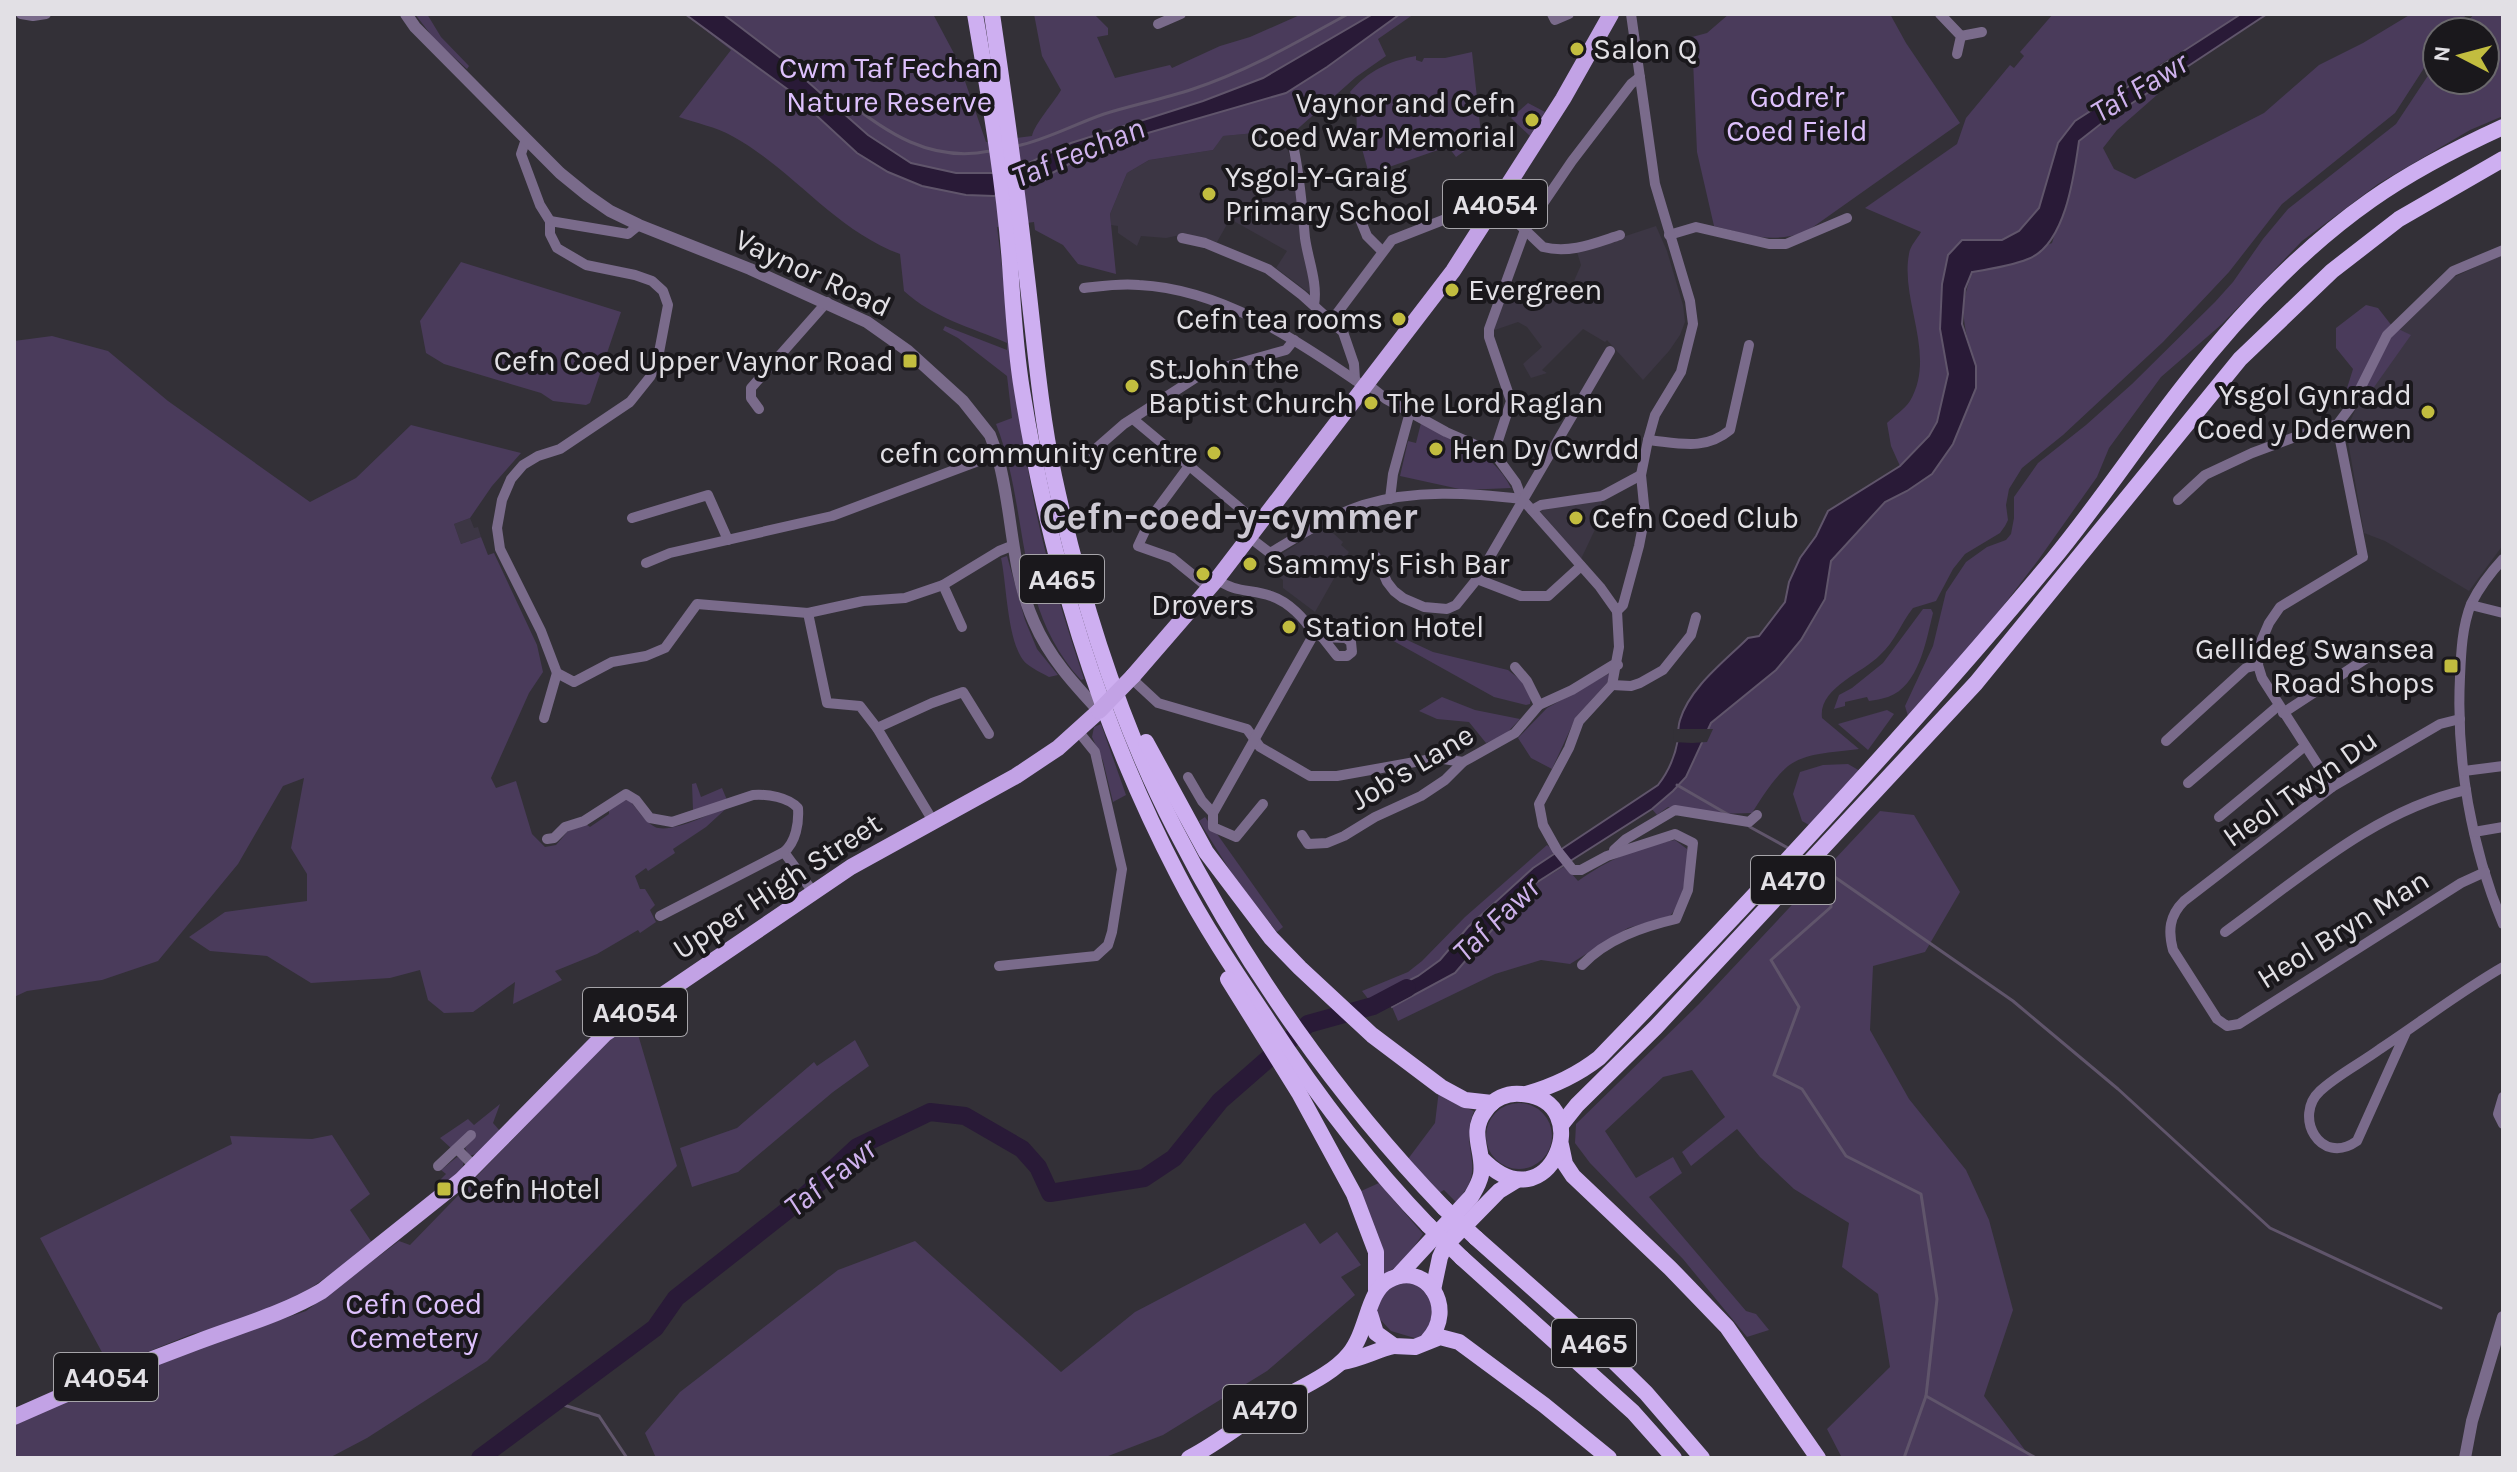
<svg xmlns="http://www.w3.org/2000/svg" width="2517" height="1472" font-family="Karla,sans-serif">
<rect width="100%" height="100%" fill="#333037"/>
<g fill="#3c3644">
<path d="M1266 132 1284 141 1297 174 1313 288 1308 292 1276 268 1287 251 1230 219 1217 242 1185 234 1166 238 1141 236 1137 246 1118 233V226L1111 225 1110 214 1127 173 1149 160 1213 150 1222 136Z"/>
<path d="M1656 226 1667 251 1683 305 1685 322 1680 335 1669 351 1643 380 1607 340 1605 342 1583 329 1542 370 1547 373 1531 378 1523 364 1542 347 1527 327 1518 322 1492 331 1504 291 1555 283 1557 298 1575 296 1574 281 1581 265 1577 252Z"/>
<path d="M2503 254V545L2469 591 2385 541 2364 533 2346 430 2385 346 2406 321 2448 280Z"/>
<path d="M1602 500 1599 521 1581 559 1540 511V508Z"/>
<path d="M470 518 474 528 478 527 481 537 461 544 454 524Z"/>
<path d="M1325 526 1343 542 1341 545 1349 552 1315 612 1283 588V580L1264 565Z"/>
</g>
<g fill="#4a3b5b">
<path d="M415 14H427L441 37 469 66 467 69 435 40Z"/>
<path d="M685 14H933L958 61 986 142 1032 136C1035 123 1053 104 1061 90L1042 56 1034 14H1094L1108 28V35L1097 37 1115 78 1170 65 1172 68 1220 46 1250 37 1302 14H1414L1378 39 1386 56 1356 77 1284 141 1266 132 1223 136 1213 150 1149 160 1127 173 1110 214 1116 274 1078 264 1063 245 1035 230 1034 222 997 227C1009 319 1016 411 1034 502 1046 562 1065 621 1084 679L1081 680C1013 606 1030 511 996 424L1012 418 1007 376 958 338 943 330 945 326 1007 350V343C971 327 933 318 904 291L900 254C833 229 793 169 732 136 716 127 696 123 679 117L731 50Z"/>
<path d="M1729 14H1890L1906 43 1960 123 1806 232C1768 244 1751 235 1714 226L1697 152 1692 37 1707 33Z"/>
<path d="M2053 14H2241L2132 82 2058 143 2039 208 2019 231 2002 240 1984 239 1942 284 1940 328 1948 374 1937 422 1929 436 1900 466 1891 446 1887 423C1894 416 1904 410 1910 401 1937 355 1900 301 1909 254 1910 246 1917 239 1921 232L1865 208 1957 144 1966 118 2010 65 2014 68 2024 56 2020 52Z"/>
<path d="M2411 14H2467L2451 32H2437V48L2395 113 2282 204 2229 272 2163 342 2063 435 2022 468 2009 489 2006 505 2008 520 2005 526 2000 533 1965 554 1953 569 1936 601 1913 608C1901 623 1895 642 1880 655 1863 673 1818 688 1822 718L1859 749C1838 752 1809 752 1791 764 1777 773 1761 799 1752 813L1718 814 1668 807 1657 815 1652 809 1686 777 1711 723 1776 670 1825 599 1831 561 1885 502 1907 491 1976 366C1964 330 1957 308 1973 272L1996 268 2052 243 2075 169 2078 141 2152 90 2158 94 2117 130 2103 148 2114 169 2135 179 2264 113 2319 65 2363 43Z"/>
<path d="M2474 14H2503V116L2470 130 2378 184 2302 241 2222 324 2161 377 2109 448 2097 477 2039 559 1990 623 1908 716 1905 706 1933 646 1946 592 1966 562 1987 547 2006 540 2011 534 2014 518V497L2038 463 2086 425 2132 384 2215 302 2233 282 2263 239 2288 209 2396 124 2437 62V80H2485V32H2459Z"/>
<path d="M1472 52 1481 134 1466 150 1456 157 1450 149 1438 150 1369 174 1357 131 1356 105 1350 92C1368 71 1389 61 1416 56V60L1422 62 1424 58H1445Z"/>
<path d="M1528 103 1545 112 1540 119 1531 113 1525 117V123L1534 129 1530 136 1511 118Z"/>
<path d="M461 262 621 312 590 403 586 405 553 401 541 393 444 364 426 353 420 321Z"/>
<path d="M2366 305 2378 308 2392 326 2411 335 2367 397 2344 398 2353 369 2336 348V328Z"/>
<path d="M52 336 108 351 168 401 310 502 356 478 411 425 521 453 492 486 470 518 454 524 461 544 481 537 488 555 494 553 537 645 543 672 529 693 491 778 496 788 516 781 532 834 545 847 556 845 568 831 586 824 590 827 609 814V807L628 799C637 808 644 821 655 827 671 834 712 813 729 806L706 827 673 849 675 853 648 871 646 868 635 876 640 889H645L655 905 650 910 656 922 640 933 638 930 597 954 555 971 562 980 513 1004 515 982 473 1012 444 1013 428 1000 420 970 390 978 311 983 267 956 210 951 189 937 225 912 307 901V874L291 848 304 778 283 786 238 864 158 961 102 980 27 991 14 997V341Z"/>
<path d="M1421 423C1456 440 1493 451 1511 488L1464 490 1400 476 1408 441 1416 443Z"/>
<path d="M1007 556 1025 620 1037 649 1058 675 1049 677C1042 673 1033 669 1027 664 1007 647 1007 585 1001 558Z"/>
<path d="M1923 609H1931L1933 613C1926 641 1919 686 1888 697 1882 699 1875 700 1869 701L1867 697 1845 702V706L1834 709 1839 695 1852 688 1883 663Z"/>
<path d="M1375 625 1433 652 1508 670 1523 682 1531 697 1530 704 1526 705 1494 697 1372 629Z"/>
<path d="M1610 673 1607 683 1576 717 1552 769 1531 758 1518 738 1547 708Z"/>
<path d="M1442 697 1475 710 1520 719 1504 736 1486 743 1469 722 1437 719 1419 711Z"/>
<path d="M1887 710 1894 714 1868 750 1838 724Z"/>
<path d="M1101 724 1126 795 1113 802 1103 761 1092 737 1094 727Z"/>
<path d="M1848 764 1860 771 1809 825 1802 821 1793 794 1800 772 1823 765Z"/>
<path d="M696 783 701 797 722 788 727 800 693 810 692 784Z"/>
<path d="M1880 811 1914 815 1960 892 1925 952 1873 966 1870 1030 1909 1099 1966 1170 1989 1220 2013 1310 1984 1396 2031 1458H1842L1827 1429 1890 1367 1878 1294 1842 1267 1849 1223 1794 1189 1760 1157 1737 1129 1691 1166 1682 1152 1725 1117 1692 1070 1663 1077 1605 1131 1636 1178 1673 1157 1682 1173 1649 1197 1746 1311 1756 1314 1769 1330 1747 1337 1683 1259 1590 1163 1575 1143 1576 1124 1699 1004Z"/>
<path d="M1205 817 1283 927 1277 932 1234 877 1199 821Z"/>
<path d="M1675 840 1687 849V870L1680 903 1670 916 1628 928 1570 964 1541 960 1495 974 1398 1021 1392 1007 1455 973 1528 888 1565 866 1578 881C1609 859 1637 847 1675 840Z"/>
<path d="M1547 845 1555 852 1503 894 1468 927 1440 960 1418 976 1369 1000 1362 991 1408 972 1422 961 1465 917Z"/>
<path d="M634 1021 677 1166 487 1361 367 1438 329 1458H14V1424L136 1370 306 1311 399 1241 410 1245 616 1033Z"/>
<path d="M855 1040 869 1066 833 1092 738 1172 692 1187 680 1148 737 1128 814 1062 817 1066Z"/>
<path d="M1439 1090 1456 1104 1474 1111C1458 1151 1490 1167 1456 1202L1444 1190 1439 1193 1408 1159 1435 1123Z"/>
<circle cx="1519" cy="1136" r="33"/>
<path d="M500 1104 493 1123 500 1131 480 1153 469 1156 465 1148 476 1135 472 1130 452 1149 440 1138 468 1119 474 1125Z"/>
<path d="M332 1135 370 1194 350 1210 373 1244 294 1300 240 1322 192 1334 110 1367 40 1238 232 1144 230 1136 312 1139Z"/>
<path d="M457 1157 464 1160 462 1170 442 1187 438 1182 446 1174 441 1170Z"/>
<path d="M1379 1183 1423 1234 1403 1262 1381 1277 1359 1192Z"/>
<path d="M1305 1223 1320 1244 1337 1232 1361 1265 1341 1277 1355 1295 1267 1371 1163 1435 1103 1458H656L645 1433 680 1392 838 1270 915 1241 1061 1372 1135 1312Z"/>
<path d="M1406 1282 1417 1284 1433 1299 1430 1329 1418 1339 1391 1331 1376 1315C1378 1296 1387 1285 1406 1282Z"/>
</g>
<g fill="#291a37" stroke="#60556b" stroke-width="2">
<path d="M685 14H723L782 59 868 135 911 163 956 173H1007L1071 143 1203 101 1263 78 1373 14H1400L1327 67 1286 93 1103 146 1039 180 994 196 966 195 922 186 888 172 857 153 790 91Z"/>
<path d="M2241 14H2267L2102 123 2079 141C2074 177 2065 245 2028 259 2011 266 1991 269 1972 272L1965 289 1962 324 1976 366V388L1953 444 1932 474 1907 491 1885 502 1831 561 1825 599 1801 640 1776 670 1711 723 1686 777 1673 791 1652 809 1528 888 1455 973 1392 1007 1384 993 1418 976 1440 960 1468 927 1533 868 1658 785C1669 771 1675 757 1678 739 1678 733 1678 726 1680 720 1690 687 1725 661 1748 638L1759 636 1785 602 1789 582 1800 558 1816 536 1828 511 1900 466 1929 436 1937 422 1948 374 1940 329 1942 284 1948 255 1962 240H2002L2019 231 2039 208 2058 143 2075 121Z"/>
</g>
<path fill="#333037" d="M1674 729H1713L1707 742 1692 743 1673 742Z"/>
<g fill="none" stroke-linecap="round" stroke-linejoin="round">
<g stroke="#60556b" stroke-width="3">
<path d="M842 97C886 133 931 163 990 151"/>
<path d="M1017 146C1046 140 1075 124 1104 114 1133 105 1163 99 1193 89 1248 71 1297 42 1348 14"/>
<path d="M1677 785 1729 815"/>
<path d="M1750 827 1788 848"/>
<path d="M1816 864 2013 1001 2118 1089 2270 1228 2441 1308"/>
<path d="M1831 873V907L1771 960 1799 1007 1774 1075 1802 1089 1846 1156 1921 1194 1937 1299 1926 1396 1904 1458"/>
<path d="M1926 1396 2036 1458"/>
<path d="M554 1402 599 1416 627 1458"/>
</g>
<path stroke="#291a37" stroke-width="18" d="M480 1458 655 1328 676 1298 798 1202 857 1147 930 1112 965 1116 1022 1149 1038 1167 1050 1193 1144 1178 1174 1158 1220 1101 1308 1024 1373 1006 1407 988"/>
<g stroke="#7a6b8b" stroke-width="10">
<path d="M21 14 33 16 46 14"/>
<path d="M1552 14 1555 20 1569 14"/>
<path d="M1940 14 1961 36 1957 54"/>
<path d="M1158 24 1181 14"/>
<path d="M1961 36 1982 32"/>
<path d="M526 139 521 154 540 205 550 221V234L557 248 586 265 635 275 652 281 663 291 668 305 657 363 650 377 630 402 560 449 538 456 523 465 511 479 502 500 497 528 500 549 541 631 557 673 574 682 612 662 646 656 665 648 697 604 808 613 863 601 905 598 943 585 999 551 1014 545"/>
<path d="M1293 145C1300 176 1302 206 1305 238 1308 260 1318 283 1314 305"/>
<path d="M1358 214 1367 236 1382 251"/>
<path d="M550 221 628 234 639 225"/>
<path d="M1669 235 1696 227 1769 244H1786L1847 218"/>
<path d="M1182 238 1205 243 1268 269 1302 295 1343 332 1354 364 1355 380"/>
<path d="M1084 288C1102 286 1120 283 1139 285 1220 289 1294 338 1359 383L1371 387 1386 399 1446 432 1494 453 1516 483 1522 499 1600 587 1617 611"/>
<path d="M1332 320 1392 240 1479 206C1505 205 1525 231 1543 247 1570 254 1595 243 1620 235"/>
<path d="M759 409 751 398V388L827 302"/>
<path d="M1133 419 1259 524"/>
<path d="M2337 425 2352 405 2387 335 2453 271 2503 250"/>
<path d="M1648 440C1679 443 1705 451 1730 430L1749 345"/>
<path d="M1092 452 1124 424 1203 373 1286 350 1294 340"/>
<path d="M1494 453 1511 401 1489 337V329L1525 230 1572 161 1631 84 1640 77"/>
<path d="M1189 466 1152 516 1138 546 1172 558 1209 588"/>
<path d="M1390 499 1393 474 1410 412"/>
<path d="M2178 500 2205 475 2252 453 2325 426 2337 425"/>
<path d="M1532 510 1541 505 1602 496 1641 475"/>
<path d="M632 518 708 495 728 540"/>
<path d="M1249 537 1270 553C1300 535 1330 516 1363 505 1414 489 1470 493 1522 499"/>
<path d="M1376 557 1387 582 1394 591 1403 598 1424 607 1447 609 1456 605 1477 579 1610 351"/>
<path d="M2503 559C2491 572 2479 588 2471 604 2462 627 2461 653 2460 677 2456 761 2471 847 2503 924"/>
<path d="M646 563 670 553 832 516 997 454"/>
<path d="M1217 579C1234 593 1252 589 1271 596 1289 602 1305 619 1314 634"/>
<path d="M1477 579 1521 596H1548L1581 566"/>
<path d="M943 585 962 627"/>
<path d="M2471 605 2503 613"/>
<path d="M808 613 827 703 860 706 877 728 933 821"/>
<path d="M1322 637 1346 638 1351 642 1352 652 1347 656H1337Z"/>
<path d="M1515 667 1527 681 1539 705"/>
<path d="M1131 678 1158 703 1247 729 1260 747 1310 776H1337L1437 758 1463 762"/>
<path d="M1612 685 1631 686 1640 683 1663 670 1691 635 1696 617"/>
<path d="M2283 713 2376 652"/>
<path d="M544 718 557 673"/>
<path d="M2460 719 2440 724 2332 787 2184 901C2169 916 2168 931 2173 950L2217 1019 2227 1026 2239 1024 2461 883 2485 872"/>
<path d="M877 728 932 703 963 692 989 734"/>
<path d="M2166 741 2246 668 2258 665"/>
<path d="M2464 771 2503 766"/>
<path d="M1188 777 1202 801 1213 813 1314 634 1322 637"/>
<path d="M2188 783 2278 706"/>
<path d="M2332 787 2262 678 2258 665 2260 644 2269 623 2280 607 2363 557 2337 425"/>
<path d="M1213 813V827L1236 837 1263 804"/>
<path d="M2219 817 2305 746"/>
<path d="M2474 832 2503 827"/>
<path d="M1302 835 1308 844 1327 843 1344 836 1375 817 1421 796 1445 780 1463 762 1515 733 1539 705 1572 690 1613 665H1618"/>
<path d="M547 839 554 838 565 827 584 821 626 794 636 800 650 818 672 822 753 795C768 794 788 797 798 808 799 823 796 842 784 852L813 892"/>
<path d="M1614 850 1626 839 1675 810 1749 822 1757 815"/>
<path d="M660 916 784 852"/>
<path d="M2225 932C2300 878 2375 810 2466 790"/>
<path d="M1582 965C1607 939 1642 927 1676 919L1688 890 1693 843 1675 834 1607 856 1581 870H1573L1557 850 1543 825 1539 804 1569 748 1579 721 1612 685 1619 647 1617 611 1623 605 1639 546 1645 515 1641 475 1648 440 1655 415 1681 372 1693 324 1690 301 1655 184 1631 14"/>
<path d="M999 966 1096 956 1108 945 1112 932 1122 869 1095 752 1078 731"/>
<path d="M2406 1032 2357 1141C2320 1167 2293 1116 2320 1091 2337 1075 2361 1063 2380 1049 2421 1022 2461 991 2503 967"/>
<path d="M2503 1097 2498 1114 2503 1124"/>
<path d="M457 1149 475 1167"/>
<path d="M438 1166 471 1135"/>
</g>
<g stroke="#7a6b8b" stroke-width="12">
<path d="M406 14 415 27 560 173 587 195 610 211 639 225 750 269 867 322 908 351 963 401 990 435 997 454C1013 509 1010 569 1034 622 1049 657 1074 684 1099 711"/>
<path d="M2465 1458 2472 1421 2503 1317"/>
</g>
<g stroke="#c2a2e5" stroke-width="16">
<path d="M1133 676 1217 579 1453 271 1563 99 1611 14"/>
<path d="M14 1417C74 1390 135 1365 197 1342 239 1326 283 1314 322 1291L461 1180 605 1034 851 867 1016 776 1058 748 1099 711"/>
</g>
<g stroke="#ceaff1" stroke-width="16">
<path d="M975 14C989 96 1004 181 1010 264 1013 306 1015 348 1022 390 1049 558 1099 723 1178 875 1203 924 1234 970 1265 1016 1313 1090 1367 1162 1428 1225"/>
<path d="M992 14C1004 96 1016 179 1025 261 1034 333 1039 405 1054 476 1080 596 1118 719 1175 829 1245 966 1337 1097 1444 1208"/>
<path d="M1146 742 1206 852 1271 938 1300 968 1372 1035 1441 1087 1465 1100 1492 1103"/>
<path d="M1228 979 1299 1093 1354 1194 1376 1252V1290"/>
<path d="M1526 1094C1554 1086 1576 1076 1599 1058 1756 896 1910 731 2054 558 2100 502 2140 441 2185 384 2238 316 2300 250 2371 200 2412 171 2457 148 2503 127"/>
<path d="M1561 1125 1577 1105 1656 1027 1976 683 2240 359 2332 271 2399 219 2503 159"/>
<path d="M1561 1145 1565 1164 1573 1176 1670 1268 1727 1327 1818 1458"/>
<path d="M1476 1238 1598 1346 1646 1393 1702 1458"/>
<path d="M1462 1258 1633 1412 1674 1458"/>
<path d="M1398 1276 1471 1197C1475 1190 1479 1184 1481 1175 1485 1152 1468 1133 1485 1111 1493 1099 1507 1092 1522 1094 1599 1099 1550 1230 1481 1158"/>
<path d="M1433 1290 1440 1257 1445 1246 1499 1191 1517 1180"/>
<path d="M1370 1314 1376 1333 1394 1346 1415 1347 1440 1337 1459 1342 1544 1405 1609 1458"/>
<path d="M1342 1362C1361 1359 1376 1350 1394 1346"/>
<path d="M1189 1458C1218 1443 1244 1422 1272 1404 1297 1389 1331 1376 1349 1354 1368 1331 1367 1291 1389 1280 1427 1260 1457 1309 1428 1340"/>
</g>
<path stroke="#c2a2e5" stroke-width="16" d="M1099 711 1133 676"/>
<g stroke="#ceaff1" stroke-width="16">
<path d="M1444 1208 1476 1238"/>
<path d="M1428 1225 1462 1258"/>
</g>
</g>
<g fill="#c2bd3f" stroke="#1a181c" stroke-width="3">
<circle cx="1577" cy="49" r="8"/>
<circle cx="1532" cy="120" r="8"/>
<circle cx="1209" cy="194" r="8"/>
<circle cx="1452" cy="290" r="8"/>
<circle cx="1399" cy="319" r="8"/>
<rect x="902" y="353" width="16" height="16" rx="4"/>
<circle cx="1132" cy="386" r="8"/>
<circle cx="1371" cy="403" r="8"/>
<circle cx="2428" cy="412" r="8"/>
<circle cx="1436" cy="449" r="8"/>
<circle cx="1214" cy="453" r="8"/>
<circle cx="1576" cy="518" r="8"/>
<circle cx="1250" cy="564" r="8"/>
<circle cx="1203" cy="574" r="8"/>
<circle cx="1289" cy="627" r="8"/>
<rect x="2443" y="658" width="16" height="16" rx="4"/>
<rect x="436" y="1181" width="16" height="16" rx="4"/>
</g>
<g text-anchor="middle" stroke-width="8" stroke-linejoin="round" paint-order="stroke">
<g fill="#1a181c" stroke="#a6a4a9" stroke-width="2">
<rect x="1443" y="180" width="104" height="48" rx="6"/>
<rect x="1020" y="555" width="84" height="48" rx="6"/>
<rect x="1751" y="856" width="84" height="48" rx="6"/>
<rect x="583" y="988" width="104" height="48" rx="6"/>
<rect x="1552" y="1319" width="84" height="48" rx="6"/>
<rect x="54" y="1353" width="104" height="48" rx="6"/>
<rect x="1223" y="1385" width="84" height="48" rx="6"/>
</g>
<g font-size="28" font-weight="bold" fill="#e2e0e5">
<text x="1495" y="214">A4054</text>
<text x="1062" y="589">A465</text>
<text x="1793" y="890">A470</text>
<text x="635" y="1022">A4054</text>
<text x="1594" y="1353">A465</text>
<text x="106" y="1387">A4054</text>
<text x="1265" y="1419">A470</text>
</g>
<g font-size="30" fill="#e2e0e5" stroke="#1a181c" text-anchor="start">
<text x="1593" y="59">Salon Q</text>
<text x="1516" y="113" text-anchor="end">Vaynor and Cefn<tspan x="1516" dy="34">Coed War Memorial</tspan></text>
<text x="1225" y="187">Ysgol-Y-Graig<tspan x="1225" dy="34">Primary School</tspan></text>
<text x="1468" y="300">Evergreen</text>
<text x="1383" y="329" text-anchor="end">Cefn tea rooms</text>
<text x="894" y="371" text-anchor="end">Cefn Coed Upper Vaynor Road</text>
<text x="1148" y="379">St.John the<tspan x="1148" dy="34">Baptist Church</tspan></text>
<text x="2412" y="405" text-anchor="end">Ysgol Gynradd<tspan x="2412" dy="34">Coed y Dderwen</tspan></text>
<text x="1387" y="413">The Lord Raglan</text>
<text x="1452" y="459">Hen Dy Cwrdd</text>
<text x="1198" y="463" text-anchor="end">cefn community centre</text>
<text x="1592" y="528">Cefn Coed Club</text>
<text x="1266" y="574">Sammy's Fish Bar</text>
<text x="1203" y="615" text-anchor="middle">Drovers</text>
<text x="1305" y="637">Station Hotel</text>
<text x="2435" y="659" text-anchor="end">Gellideg Swansea<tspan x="2435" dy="34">Road Shops</tspan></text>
<text x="460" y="1199">Cefn Hotel</text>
</g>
<g font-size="30" fill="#dec1fd" stroke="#1a181c">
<text x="889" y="78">Cwm Taf Fechan<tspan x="889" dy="34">Nature Reserve</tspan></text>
<text x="1797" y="107">Godre'r<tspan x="1797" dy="34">Coed Field</tspan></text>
<text x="414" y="1314">Cefn Coed<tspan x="414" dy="34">Cemetery</tspan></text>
</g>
<g font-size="30" fill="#e2e0e5" stroke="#1a181c">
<text transform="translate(813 273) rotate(25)" y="10">Vaynor Road</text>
<text transform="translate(1412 767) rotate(-31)" y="10">Job's Lane</text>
<text transform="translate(2300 788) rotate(-35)" y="10">Heol Twyn Du</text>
<text transform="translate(777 886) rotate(-33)" y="10">Upper High Street</text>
<text transform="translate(2343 929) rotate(-32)" y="10">Heol Bryn Man</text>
</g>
<g font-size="32" font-style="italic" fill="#cfb2ee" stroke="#1a181c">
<text transform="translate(2139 87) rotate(-31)" y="11">Taf Fawr</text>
<text transform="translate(1078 152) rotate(-22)" y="11">Taf Fechan</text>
<text transform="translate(1496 919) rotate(-44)" y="11">Taf Fawr</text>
<text transform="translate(830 1177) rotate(-38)" y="11">Taf Fawr</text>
</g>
<g font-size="38" font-weight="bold" fill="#ccc8d2" stroke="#1a181c">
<text x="1230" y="529">Cefn-coed-y-cymmer</text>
</g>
</g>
<rect width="2517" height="1472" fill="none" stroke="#e2e0e5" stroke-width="32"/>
<g transform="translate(2461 56) rotate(276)"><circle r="38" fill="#1a181c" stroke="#6a686c" stroke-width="2"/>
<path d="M0-6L14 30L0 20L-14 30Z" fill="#c2bd3f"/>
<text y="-12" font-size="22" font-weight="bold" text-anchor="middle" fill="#e2e0e5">N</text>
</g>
</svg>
